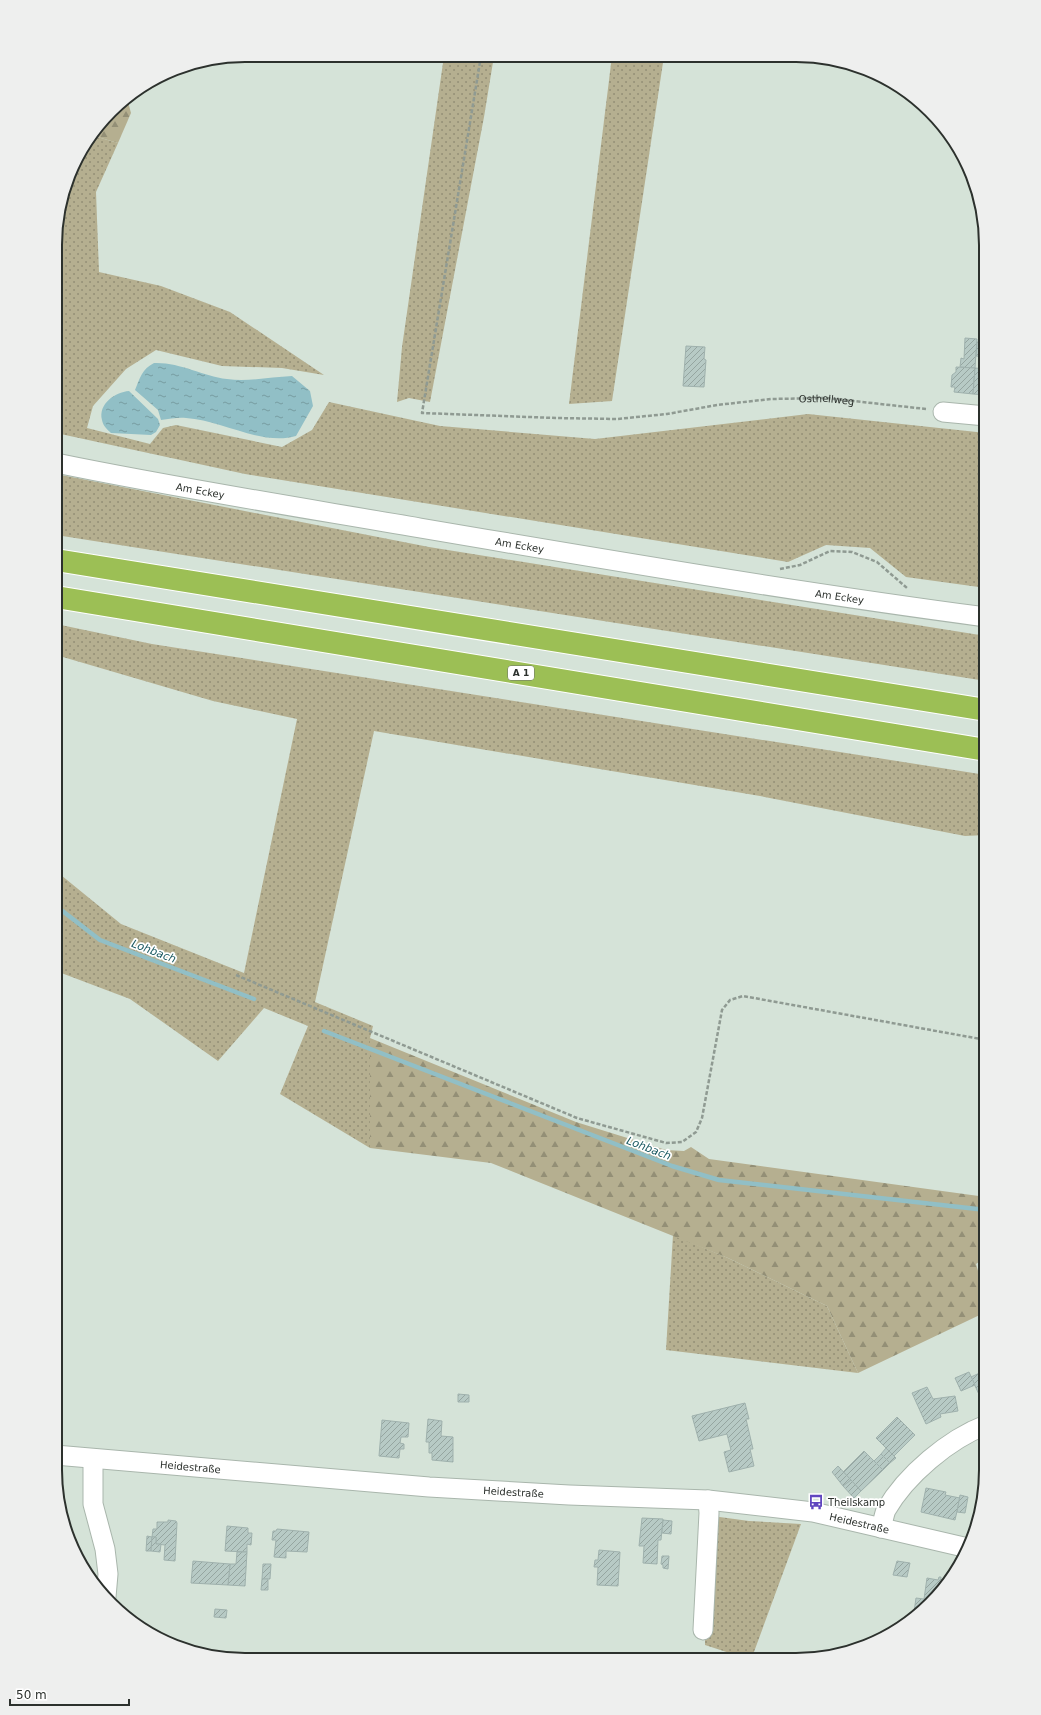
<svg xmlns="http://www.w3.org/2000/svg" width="1041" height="1715" font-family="'DejaVu Sans',sans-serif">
<defs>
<pattern id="grass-dots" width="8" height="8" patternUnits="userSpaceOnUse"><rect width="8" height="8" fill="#b5af90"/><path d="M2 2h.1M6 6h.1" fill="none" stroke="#938f76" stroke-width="1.8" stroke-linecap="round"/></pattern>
<pattern id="forest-firs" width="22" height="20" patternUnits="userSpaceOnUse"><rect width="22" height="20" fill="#b5af90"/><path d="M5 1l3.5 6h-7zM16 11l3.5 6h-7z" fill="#938f76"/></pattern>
<pattern id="water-ripples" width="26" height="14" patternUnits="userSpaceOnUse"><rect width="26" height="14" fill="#91bfc6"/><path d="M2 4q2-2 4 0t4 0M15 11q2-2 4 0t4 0" fill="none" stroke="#779ca1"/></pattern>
<pattern id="building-hatch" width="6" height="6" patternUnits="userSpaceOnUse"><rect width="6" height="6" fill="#b7cac5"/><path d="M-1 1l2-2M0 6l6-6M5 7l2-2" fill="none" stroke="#95a5a0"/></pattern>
</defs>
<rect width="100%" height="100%" fill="#d5e3d8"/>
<g fill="url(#grass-dots)">
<path d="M444 56H494L484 117 430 402 409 398 397 402 402 347Z"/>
<path d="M612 56H664L612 401 569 404Z"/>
<path d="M94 136 118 143 96 192 99 272 161 286 230 312 324 375 282 368 222 366 156 350 126 369 93 406 87 428 150 444 163 428 176 425 282 447 312 430 329 402 440 426 595 439 808 414 986 433V588L906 577 870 548 826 545 788 562 245 474 56 433 57 221 75 161Z"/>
<path d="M56 474 429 547 986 636V681L56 535Z"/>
<path d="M56 624 152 644 986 775V835L965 836 760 796 374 731 315 1002 373 1026 370 1038V1148L280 1094 308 1026 264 1008 218 1061 130 999 56 971V871L121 924 244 973 297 719 213 701 56 655Z"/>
<path d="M673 1235 728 1258 827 1306 858 1373 666 1350Z"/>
<path d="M705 1515 749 1521 801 1524 751 1660 705 1645Z"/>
</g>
<g fill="url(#forest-firs)">
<path d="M127 98 131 113 118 143 94 136 120 102Z"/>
<path d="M370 1038 576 1122 666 1150 684 1151 691 1147 709 1159 986 1197V1257L976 1264 986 1298V1312L858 1373 827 1306 728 1258 491 1163 370 1148Z"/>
</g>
<g fill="url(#water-ripples)">
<path d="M154 363C180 362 202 376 227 379 248 382 270 377 292 376L310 391 313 406 296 436C261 446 222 420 186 418 178 417 170 419 161 420L158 410 135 390C140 378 142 369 154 363Z"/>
<path d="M129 391 158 419 160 425 156 432 151 435 111 433C107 429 103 426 102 420 98 404 115 392 129 391Z"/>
</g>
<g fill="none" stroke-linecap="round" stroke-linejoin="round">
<g stroke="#91bfc6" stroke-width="4.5">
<path d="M56 906 100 940 254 999"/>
<path d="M324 1031 672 1166 719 1180 986 1210"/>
</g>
</g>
<g fill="url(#building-hatch)" stroke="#9fb1ad">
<path d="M965 338 977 339 975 368 960 367 961 358 964 359Z"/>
<path d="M977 342H985L984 357 976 356Z"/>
<path d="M686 346 705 347 704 359 706 360 704 387 683 386Z"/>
<path d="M956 367 975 368 973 394 954 392 955 387H951L952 375 956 372Z"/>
<path d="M975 368 986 369V395L973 394Z"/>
<path d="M986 1370V1399L982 1401 971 1377Z"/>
<path d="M969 1372 975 1385 961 1391 955 1378Z"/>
<path d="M927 1387 933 1399 955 1396 958 1411 940 1414 941 1417 926 1424 912 1393Z"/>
<path d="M458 1394 469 1395V1402H458Z"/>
<path d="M745 1403 749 1419H746L753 1449H750L754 1466 729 1472 724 1452 731 1450 727 1434 699 1441 692 1416Z"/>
<path d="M897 1417 915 1435 894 1456 876 1438Z"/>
<path d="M428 1419 442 1421 441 1436 453 1437V1462L432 1460V1453H429V1442H426Z"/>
<path d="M382 1420 409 1423 408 1437H401L400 1443 404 1444V1449H400L399 1458 379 1456Z"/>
<path d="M886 1448 896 1458 890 1463 881 1454Z"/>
<path d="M864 1451 883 1470 861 1491 843 1472Z"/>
<path d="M881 1454 890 1463 883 1470 874 1461Z"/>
<path d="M838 1466 851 1480 843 1486 832 1472Z"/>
<path d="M851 1480 861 1491 854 1498 843 1486Z"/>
<path d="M926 1488 946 1492 945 1495 960 1498 955 1520 921 1512Z"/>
<path d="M980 1488H984L976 1524H973L976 1508H979L978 1498 981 1497Z"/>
<path d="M960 1495 968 1497 965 1513 957 1512Z"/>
<path d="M642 1518 663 1519 661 1540H658L657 1564 643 1563 644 1546H639Z"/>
<path d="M168 1520 176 1521 177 1523 175 1561 164 1560 165 1545 156 1544V1537H152L153 1529H157V1522H168Z"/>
<path d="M663 1520 672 1521 671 1534 662 1533Z"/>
<path d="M227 1526 248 1528V1533H252L251 1545 247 1544V1552L225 1551Z"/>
<path d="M277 1529 309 1532 307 1552 286 1551V1558L274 1557 276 1540H272L273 1531H276Z"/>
<path d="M147 1536 152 1537 151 1551H146Z"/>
<path d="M152 1537H156V1544H161L160 1552 151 1551Z"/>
<path d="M599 1550 620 1552 618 1586 597 1585 598 1567H594L595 1560H598Z"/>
<path d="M237 1552H247L245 1586 228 1585 230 1564H236Z"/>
<path d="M662 1556H669L668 1569 663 1568V1565L661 1564Z"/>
<path d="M193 1561 230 1564 228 1585 191 1583Z"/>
<path d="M897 1561 910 1563 907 1577 893 1575Z"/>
<path d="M263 1564H271L270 1579H262Z"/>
<path d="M939 1577H941V1580L949 1581 947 1585 920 1612H914L916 1598 924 1599 927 1578 938 1580Z"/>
<path d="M262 1579H268V1590H261Z"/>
<path d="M215 1609 227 1610 226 1618 214 1617Z"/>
</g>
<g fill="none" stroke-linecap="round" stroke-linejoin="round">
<g stroke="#a9b6ac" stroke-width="21">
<g id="minor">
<path d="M943 412 986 416"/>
<path id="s2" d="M56 463C177 488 298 507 420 528 608 560 797 592 986 617"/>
<path id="s3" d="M55 1455 429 1487 569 1495 708 1500 813 1512 968 1548"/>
<path d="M93 1459V1504L105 1549 108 1574 106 1597"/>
<path d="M881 1528C883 1522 884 1515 886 1510 906 1475 949 1439 986 1425"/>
<path d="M703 1630 709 1513 708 1500"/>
</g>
</g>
<g stroke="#fff" stroke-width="24">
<g id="highway">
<path d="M56 560 986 710"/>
<path d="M56 597 986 750"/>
</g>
</g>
<g stroke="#8f9a92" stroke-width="2.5" stroke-dasharray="4 2" stroke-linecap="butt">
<path id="s1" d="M481 56 422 413 556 418 617 419 667 414 717 405 771 399 826 398 926 409"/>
<path d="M780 569 800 565 830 551 852 552 877 562 907 588"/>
<path d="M236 975 577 1118 666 1143 682 1142 696 1132 702 1118 722 1010 730 1000 743 996 986 1040"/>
</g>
<use href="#minor" stroke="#fff" stroke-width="19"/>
<use href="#highway" stroke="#9cbf55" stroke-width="22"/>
</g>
<defs>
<g id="bus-bare" transform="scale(1.2)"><path d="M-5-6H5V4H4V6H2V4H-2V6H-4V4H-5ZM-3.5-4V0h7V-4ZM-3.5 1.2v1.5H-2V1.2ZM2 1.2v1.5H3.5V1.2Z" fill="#6046bf" stroke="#fff" stroke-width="2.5" paint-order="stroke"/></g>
</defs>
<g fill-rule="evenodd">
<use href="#bus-bare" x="816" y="1502"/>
</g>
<g text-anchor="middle" stroke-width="3.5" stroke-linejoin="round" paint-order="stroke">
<rect fill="#fff" stroke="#6b6f6c" stroke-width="1" x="508" y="666" width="26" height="14" rx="3"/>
<g font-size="9" font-weight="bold" fill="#2c312d">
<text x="521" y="676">A 1</text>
</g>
<g font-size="10" fill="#2c312d" stroke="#fff">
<text dy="4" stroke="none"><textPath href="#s1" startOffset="768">Osthellweg</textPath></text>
<text dy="4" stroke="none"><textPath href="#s2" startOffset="147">Am Eckey</textPath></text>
<text dy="4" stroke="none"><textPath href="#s2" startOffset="471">Am Eckey</textPath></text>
<text dy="4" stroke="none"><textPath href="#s2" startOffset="795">Am Eckey</textPath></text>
<text dy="4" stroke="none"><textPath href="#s3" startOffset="136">Heidestraße</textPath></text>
<text dy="4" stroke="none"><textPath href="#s3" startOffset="460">Heidestraße</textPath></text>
<text dy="4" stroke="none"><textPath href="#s3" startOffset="808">Heidestraße</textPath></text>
</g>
<g font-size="10" fill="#2c312d" stroke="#fff" text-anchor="start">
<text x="828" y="1506">Theilskamp</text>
</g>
<g font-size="11" font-style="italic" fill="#185860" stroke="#fff">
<text transform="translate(154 951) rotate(21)" y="4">Lohbach</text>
<text transform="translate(649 1148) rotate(21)" y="4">Lohbach</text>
</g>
</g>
<path d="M0 0H1041V1715H0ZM245 62H796A183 183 0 0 1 979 245V1470A183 183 0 0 1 796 1653H245A183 183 0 0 1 62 1470V245A183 183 0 0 1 245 62Z" fill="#eeefee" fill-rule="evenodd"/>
<path fill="none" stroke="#2c312d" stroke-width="2" d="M245 62H796A183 183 0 0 1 979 245V1470A183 183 0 0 1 796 1653H245A183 183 0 0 1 62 1470V245A183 183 0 0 1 245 62Z"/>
<path d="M10 1699v6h119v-6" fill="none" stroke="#2c312d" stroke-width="2"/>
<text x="16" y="1699" font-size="12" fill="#2c312d" stroke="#ffffff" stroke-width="3" paint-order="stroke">50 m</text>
</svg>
